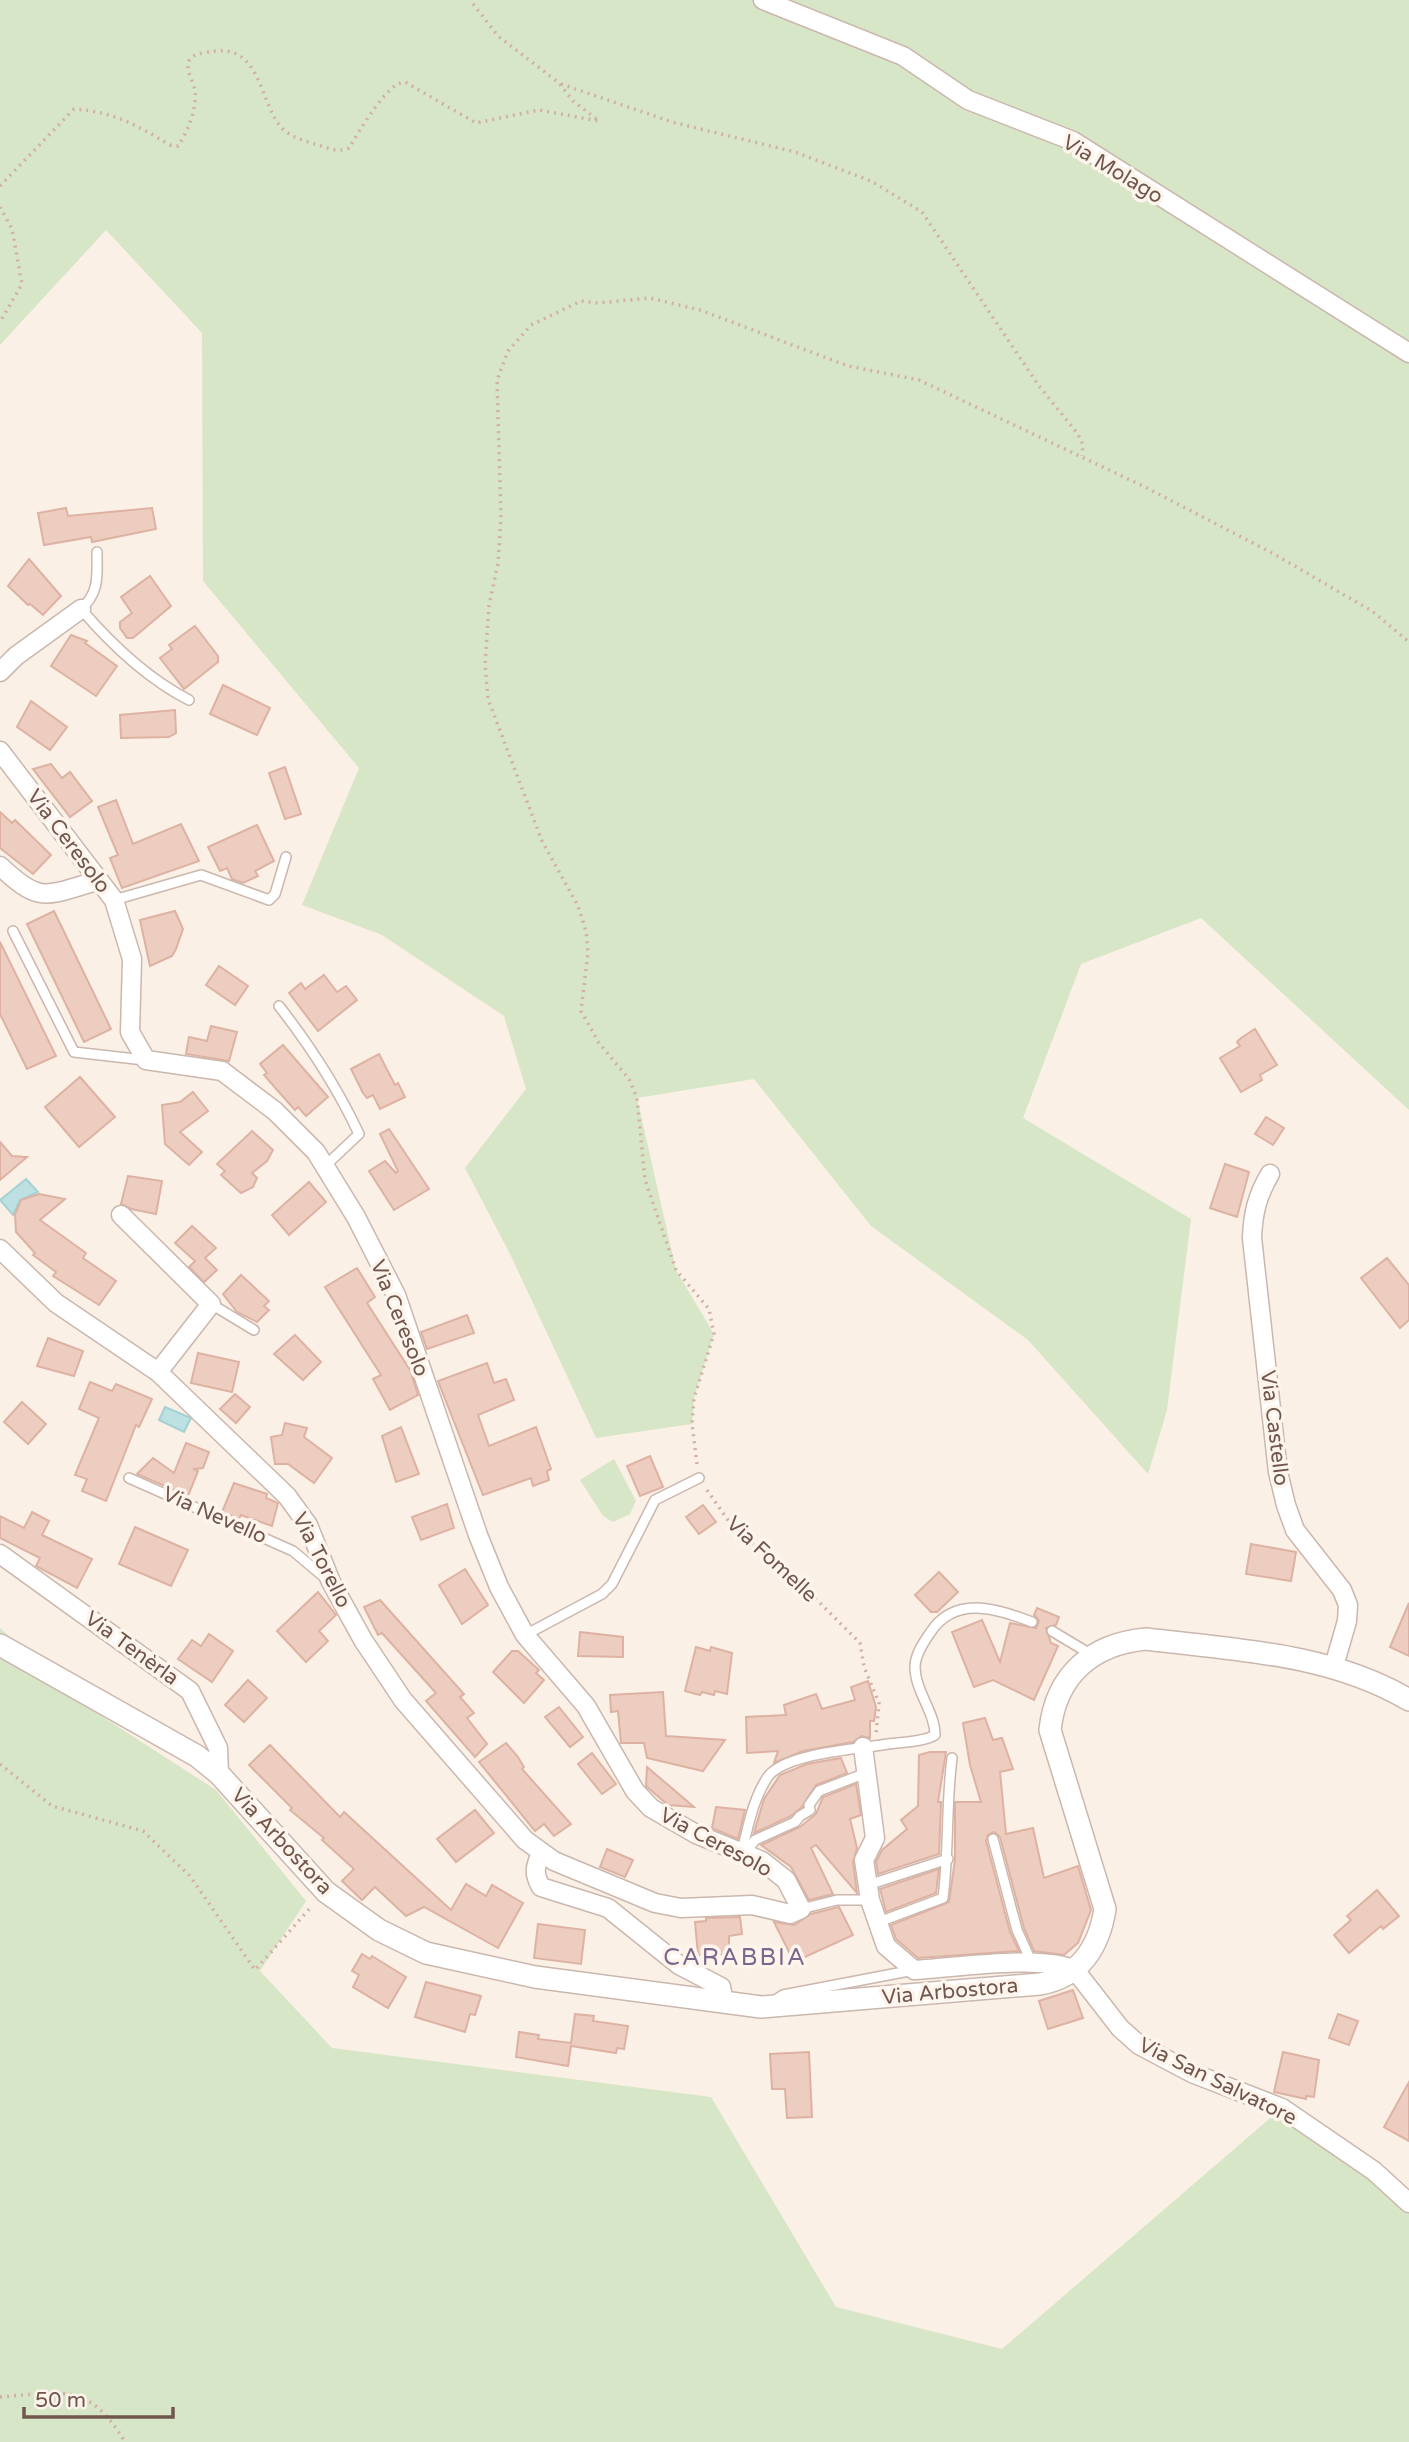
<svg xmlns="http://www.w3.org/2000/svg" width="1409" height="2442" font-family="'Varela Round',sans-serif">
<rect width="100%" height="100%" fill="#faf0e6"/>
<g fill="#d7e6c6">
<path d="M0 0H1409V1110L1201 918 1081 964 1023 1118 1191 1219 1167 1410 1148 1474 1028 1340 871 1226 754 1079 637 1098 676 1270 714 1334 694 1398 692 1424 596 1438 511 1256 465 1168 526 1089 504 1016 382 935 302 905 359 768 203 581 202 333 106 230 0 345Z"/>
<path d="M614 1459 636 1501 630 1514 613 1522 603 1516 580 1480Z"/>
<path d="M0 1628 78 1701 216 1790 306 1901 260 1971 332 2048 711 2097 836 2307 1002 2349 1282 2108 1409 2203V2442H0Z"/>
</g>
<g fill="#bde1e2" stroke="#a4d1d3" stroke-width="2">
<path d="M26 1179 38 1192 20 1200 13 1215 0 1200Z"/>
<path d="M165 1407 191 1418 184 1432 159 1420Z"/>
</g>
<g fill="#edcdc0" stroke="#deb2a2" stroke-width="2">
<path d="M66 508 68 516 152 508 156 529 92 542 91 537 44 545 38 513Z"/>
<path d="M29 559 61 596 43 615 30 604 28 605 8 586Z"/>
<path d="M150 576 171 606 133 638H127L120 628V622L132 613 121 597Z"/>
<path d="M195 626 218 656V662L184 689 160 658 172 649 169 645Z"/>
<path d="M71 635 87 641 85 643 117 666 96 696 51 666Z"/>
<path d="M223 685 270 708 257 735 210 714Z"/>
<path d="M31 701 67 727 50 750 17 727Z"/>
<path d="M175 710 176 733 169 737 121 738 120 715Z"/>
<path d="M51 764 62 778 70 772 92 801 70 817 33 769Z"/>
<path d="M285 767 301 814 285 819 269 773Z"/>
<path d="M116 800 133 844 181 824 199 861 122 888 110 858 118 855 98 807Z"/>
<path d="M0 812 12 823 15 820 51 855 33 874 0 848Z"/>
<path d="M257 825 274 861 255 871 258 876 243 883 232 879 227 868 220 871 208 847Z"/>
<path d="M54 911 111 1029 84 1042 27 924Z"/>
<path d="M175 911 183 929 176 949 172 956 150 966 140 920Z"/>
<path d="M0 942 56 1056 27 1069 0 1014Z"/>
<path d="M219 966 248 986 235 1005 206 985Z"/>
<path d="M324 975 337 992 346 986 357 1000 318 1031 289 993 301 983 305 989Z"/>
<path d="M211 1026 237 1032 229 1061 186 1054 189 1037 207 1041Z"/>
<path d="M1255 1029 1277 1065 1260 1075 1262 1080 1241 1092 1220 1058 1240 1046 1237 1042 1241 1038Z"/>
<path d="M283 1045 328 1097 306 1116 298 1107 295 1110 278 1091 264 1075 267 1073 260 1064Z"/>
<path d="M379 1054 395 1085 398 1083 405 1097 380 1109 373 1095 367 1098 363 1093 351 1069Z"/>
<path d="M80 1077 115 1117 79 1147 45 1107Z"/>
<path d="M193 1092 208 1111 180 1132 202 1152 189 1165 165 1144 162 1105 180 1102Z"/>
<path d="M1266 1117 1284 1128 1273 1145 1255 1134Z"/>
<path d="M389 1129 429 1189 394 1210 369 1171 385 1161 396 1173 398 1171 380 1134Z"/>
<path d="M252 1131 273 1150 267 1161 252 1173 257 1178 253 1187 241 1193 221 1175 225 1171 217 1164Z"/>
<path d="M0 1142 12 1156 27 1157 0 1180Z"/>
<path d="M1225 1164 1249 1172 1237 1217 1210 1208Z"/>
<path d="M128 1176 162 1181 156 1214 131 1209 121 1204Z"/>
<path d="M309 1182 326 1202 289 1235 272 1215Z"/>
<path d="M39 1194 65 1199 40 1220 86 1253 83 1258 116 1281 99 1305 53 1276 56 1272 33 1255 35 1253 16 1232 15 1214 21 1200Z"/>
<path d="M192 1226 216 1248 205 1258 217 1270 204 1282 189 1267 195 1261 175 1243Z"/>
<path d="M1387 1258 1409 1285V1320L1400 1328 1361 1278Z"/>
<path d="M357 1268 375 1297 367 1303 410 1370 418 1395 390 1410 373 1379 381 1375 325 1287Z"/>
<path d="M241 1275 269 1301 264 1306 269 1310 257 1322 237 1312 223 1294Z"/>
<path d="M467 1315 474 1333 427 1349 421 1332Z"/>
<path d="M295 1335 321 1362 303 1380 274 1354Z"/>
<path d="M48 1338 83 1351 74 1376 37 1366Z"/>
<path d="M198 1353 239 1362 232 1392 191 1383Z"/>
<path d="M487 1363 494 1383 506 1379 514 1400 478 1415 489 1446 536 1427 551 1469 547 1471 549 1480 533 1486 531 1478 483 1495 438 1381Z"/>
<path d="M90 1382 112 1391 116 1384 152 1399 139 1427 136 1425 106 1501 82 1491 87 1479 75 1475 99 1418 79 1409Z"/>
<path d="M235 1394 250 1407 236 1423 220 1409Z"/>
<path d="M22 1402 46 1424 28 1444 4 1422Z"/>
<path d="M285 1423 307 1428 304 1437 332 1458 314 1483 288 1464H275L271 1437 282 1435Z"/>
<path d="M401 1427 419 1474 396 1482 382 1436Z"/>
<path d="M186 1443 209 1452 203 1468 193 1469 198 1471 188 1496 137 1474 153 1458 174 1473Z"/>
<path d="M650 1456 663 1487 640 1496 627 1466Z"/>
<path d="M234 1483 267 1494 266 1498 278 1503 272 1526 241 1515 239 1519 222 1512Z"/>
<path d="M447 1504 454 1528 421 1540 412 1517Z"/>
<path d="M703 1505 716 1522 699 1534 686 1517Z"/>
<path d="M32 1512 49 1521 42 1535 92 1559 77 1588 36 1566 40 1558 0 1538V1516L24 1528Z"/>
<path d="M135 1527 188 1550 171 1586 119 1564Z"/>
<path d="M1251 1544 1296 1552 1291 1581 1246 1574Z"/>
<path d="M465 1569 488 1605 462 1624 439 1585Z"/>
<path d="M939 1572 958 1592 937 1612H931L915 1595Z"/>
<path d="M318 1592 336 1615 319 1631 328 1641 306 1662 277 1631Z"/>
<path d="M380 1600 464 1694 460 1697 474 1713 467 1718 487 1744 475 1757 426 1701 436 1693 382 1633 378 1635 364 1607Z"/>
<path d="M1409 1603V1656L1390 1647Z"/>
<path d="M1037 1608 1059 1617 1056 1625 1046 1628 1051 1643 1058 1646 1034 1700 993 1680 974 1687 952 1632 982 1620 1000 1662 1010 1623 1036 1628 1039 1621 1034 1615Z"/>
<path d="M580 1632 623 1637V1657L578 1656Z"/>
<path d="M209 1634 233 1651 212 1682 178 1659 192 1640 201 1646Z"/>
<path d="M696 1647 710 1651 711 1647 732 1653 727 1694 715 1691 714 1695 702 1692 700 1695 685 1691Z"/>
<path d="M512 1651H518L539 1670 536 1673 544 1680 524 1703 493 1672Z"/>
<path d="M248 1680 267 1698 244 1722 225 1705Z"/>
<path d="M868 1681 876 1707 874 1721H870V1738L861 1736 853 1742 803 1751 774 1763 778 1751 747 1753 746 1717 786 1715 784 1705 816 1694 822 1709 855 1700 851 1687Z"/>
<path d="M663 1692 666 1736 725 1740 703 1771 647 1758 644 1743H621L618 1711 611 1712 610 1695Z"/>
<path d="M559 1707 583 1737 570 1747 545 1717Z"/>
<path d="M985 1718 993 1740 1002 1738 1013 1769 1000 1772 1006 1834 1033 1828 1044 1878 1078 1866 1091 1910 1078 1943 1064 1955 1034 1951 1024 1928 1000 1837 994 1832 988 1835 986 1841 1010 1932 1019 1951 918 1958 896 1939 891 1925 949 1902 955 1860V1802H981L970 1765 963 1723Z"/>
<path d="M506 1743 518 1757 524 1767 522 1769 571 1824 554 1836 544 1824 535 1831 479 1762Z"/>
<path d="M270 1745 340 1817 344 1812 451 1910 466 1884 486 1896 492 1885 523 1903 498 1948 424 1907 406 1916 375 1887 362 1900 342 1881 354 1869 322 1840 324 1838 290 1810 292 1808 249 1765Z"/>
<path d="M930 1752H946L938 1802H941L939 1854 878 1874 876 1862 882 1850 907 1829 901 1820 918 1806 919 1755Z"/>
<path d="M592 1753 616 1784 602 1794 578 1764Z"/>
<path d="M841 1758 847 1773 816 1785 802 1807 791 1816 754 1833 764 1799 780 1775 807 1764Z"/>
<path d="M647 1767 694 1807 668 1805 646 1786Z"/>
<path d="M856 1784 861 1815 850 1819 857 1848 853 1862 857 1893 816 1845 811 1848 833 1894 809 1900 791 1867 761 1845 800 1827 816 1814 823 1797Z"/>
<path d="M716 1807 745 1810 738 1839 712 1828Z"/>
<path d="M475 1810 494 1833 456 1862 437 1839Z"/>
<path d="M607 1849 633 1860 625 1877 600 1867Z"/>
<path d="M939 1869 936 1893 886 1912 880 1889Z"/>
<path d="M1377 1890 1399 1916 1383 1929 1381 1926 1349 1953 1334 1935 1351 1920 1347 1916Z"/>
<path d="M839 1907 853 1935 794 1962 774 1922 794 1925 811 1914Z"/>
<path d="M740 1917 742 1934 729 1936V1954L698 1955 695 1922 706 1921V1918Z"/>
<path d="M538 1924 585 1930 581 1964 534 1958Z"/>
<path d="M362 1954 370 1959 372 1956 406 1977 388 2008 353 1987 359 1975 352 1971Z"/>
<path d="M426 1982 481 1996 475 2015 470 2014 465 2032 415 2017Z"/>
<path d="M1073 1990 1083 2018 1048 2029 1039 2001Z"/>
<path d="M575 2014 594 2016 593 2021 628 2026 624 2049 617 2048 616 2053 571 2046 568 2066 516 2057 519 2032 539 2035 538 2039 571 2043Z"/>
<path d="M1338 2014 1358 2021 1349 2045 1329 2038Z"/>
<path d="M809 2052 812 2117 787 2118 785 2089H772L770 2054Z"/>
<path d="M1283 2052 1319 2060 1314 2097 1306 2096V2099L1274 2092Z"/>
<path d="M1409 2082V2141L1384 2127Z"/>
</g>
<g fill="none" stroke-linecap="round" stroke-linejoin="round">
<g stroke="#cbb7ad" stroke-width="12">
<g id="service">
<path d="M97 552C97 575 100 592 81 609 111 644 148 679 189 700"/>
<path d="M114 900 201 875 269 900 275 894 286 857"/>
<path d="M13 931 74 1052 144 1060"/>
<path d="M279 1006C311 1047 337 1087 359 1134L324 1167"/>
<path d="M211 1304 254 1330"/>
<path d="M129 1478 293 1551 324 1577"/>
<path d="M1052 1631 1092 1655"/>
<path d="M525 1635 602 1594 612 1584 655 1500 699 1478"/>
<path d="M993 1839 1017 1930 1032 1963"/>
<path d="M741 1854C748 1829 752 1801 767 1778 783 1753 860 1749 888 1744 902 1742 924 1742 935 1735 935 1712 915 1691 915 1667 915 1655 923 1643 930 1633 955 1594 997 1609 1032 1622"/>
<path d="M744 1855 755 1840 795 1822 800 1816 810 1810 809 1805 819 1791 866 1773"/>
<path d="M868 1885 948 1859"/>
<path d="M801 1909 837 1900H870"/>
<path d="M876 1923 943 1898C949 1851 946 1805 952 1758"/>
<path d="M775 2000 783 1995 914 1970"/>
</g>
</g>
<g stroke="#cbb7ad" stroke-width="21">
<g id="minor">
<path d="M763 0 903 56 968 100 1073 141 1409 353"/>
<path d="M0 672 16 656 81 609"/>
<path d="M0 751 114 900 132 959 130 1032 146 1060 222 1071 275 1111 316 1152 356 1217 396 1295 478 1535 499 1587 525 1635 586 1706 635 1791 651 1808 696 1834 762 1861 786 1880 801 1909 790 1914 752 1905 681 1908 655 1903 554 1861 525 1840 403 1700 363 1640 331 1582 308 1525 287 1496 158 1372 56 1303 0 1249"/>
<path d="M0 866C41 905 46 895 97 881"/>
<path d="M1270 1174C1257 1196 1253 1213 1252 1238L1278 1472 1286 1505 1295 1530 1342 1590 1348 1605 1347 1621 1334 1666"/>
<path d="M121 1215 211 1304 158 1372"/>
<path d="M0 1554 190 1691 218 1748 219 1774"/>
<path d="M863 1747 875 1838 864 1860 870 1900 886 1946 914 1970C953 1968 1042 1954 1075 1970L1120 2028 1139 2045 1192 2073 1282 2108 1374 2171 1409 2203"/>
<path d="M541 1853C535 1867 533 1873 541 1887L608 1908 679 1965 721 1987 724 2003"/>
</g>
</g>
<g stroke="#cbb7ad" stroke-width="24">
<path id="tertiary" d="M0 1645 197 1756 219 1774 326 1892 379 1930 426 1953 535 1977 761 2007 1040 1984C1080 1977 1099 1947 1105 1909L1050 1730C1056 1675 1092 1644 1146 1639 1236 1650 1329 1653 1409 1700"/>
</g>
<g stroke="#d2b0a4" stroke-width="3.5" stroke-dasharray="2 5" stroke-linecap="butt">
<path d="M561 84 672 122 795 152 871 181 922 212 1039 386 1078 434 1083 445 1082 456"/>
<path d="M0 186 74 109C115 112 136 125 170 145L178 146C188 131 197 109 195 90 193 81 184 68 190 59 196 52 207 53 215 51 260 46 259 99 280 126 289 137 305 141 318 145 328 148 339 153 349 148 359 132 387 82 405 82L476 123 539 110 599 121 573 101 559 83 498 36 470 0"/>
<path d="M0 207 12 229 22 284 0 322"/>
<path d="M697 1464 692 1424 694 1398 714 1334 709 1309 676 1270 645 1180 637 1098 629 1079 599 1043 581 1011 588 952 586 931 578 906 542 841 488 699 485 664 489 606 498 563 501 518 497 380 508 351 531 325 581 301 598 303 650 298 700 310 848 366 919 380 1143 486 1274 554 1372 611 1409 642"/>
<path d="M707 1490 732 1526 806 1589 860 1643 864 1667 879 1703 876 1733"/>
<path d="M0 1764 52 1806 143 1831 190 1876 255 1970 312 1906"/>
<path d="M0 2397C63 2392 89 2382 125 2442"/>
</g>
<use href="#service" stroke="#fff" stroke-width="9"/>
<use href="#minor" stroke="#fff" stroke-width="18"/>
<use href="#tertiary" stroke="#fff" stroke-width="21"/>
</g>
<g text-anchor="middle" stroke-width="7" stroke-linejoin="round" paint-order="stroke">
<g font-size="21" fill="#71564d" stroke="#fdf5ec">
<text transform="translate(1113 169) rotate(31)" y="7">Via Molago</text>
<text transform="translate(69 841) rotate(53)" y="7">Via Ceresolo</text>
<text transform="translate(400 1318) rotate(68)" y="7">Via Ceresolo</text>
<text transform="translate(1275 1428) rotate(83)" y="7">Via Castello</text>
<text transform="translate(215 1515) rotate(24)" y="7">Via Nevello</text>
<text transform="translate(772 1559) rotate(43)" y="7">Via Fomelle</text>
<text transform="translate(322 1560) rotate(63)" y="7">Via Torello</text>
<text transform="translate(132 1648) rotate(36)" y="7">Via Tenèrla</text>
<text transform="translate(282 1841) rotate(47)" y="7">Via Arbostora</text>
<text transform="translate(716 1842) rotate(28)" y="7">Via Ceresolo</text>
<text transform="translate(950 1991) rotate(-5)" y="7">Via Arbostora</text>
<text transform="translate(1218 2081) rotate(26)" y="7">Via San Salvatore</text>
</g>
<g font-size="24" letter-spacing="2" fill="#7b668d" stroke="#fdf5ec">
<text x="735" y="1965">CARABBIA</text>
</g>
</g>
<path d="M24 2407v10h149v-10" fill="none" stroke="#71564d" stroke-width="3.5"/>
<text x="35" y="2407" font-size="21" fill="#71564d" stroke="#fdf5ec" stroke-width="5" paint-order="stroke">50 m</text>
</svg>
